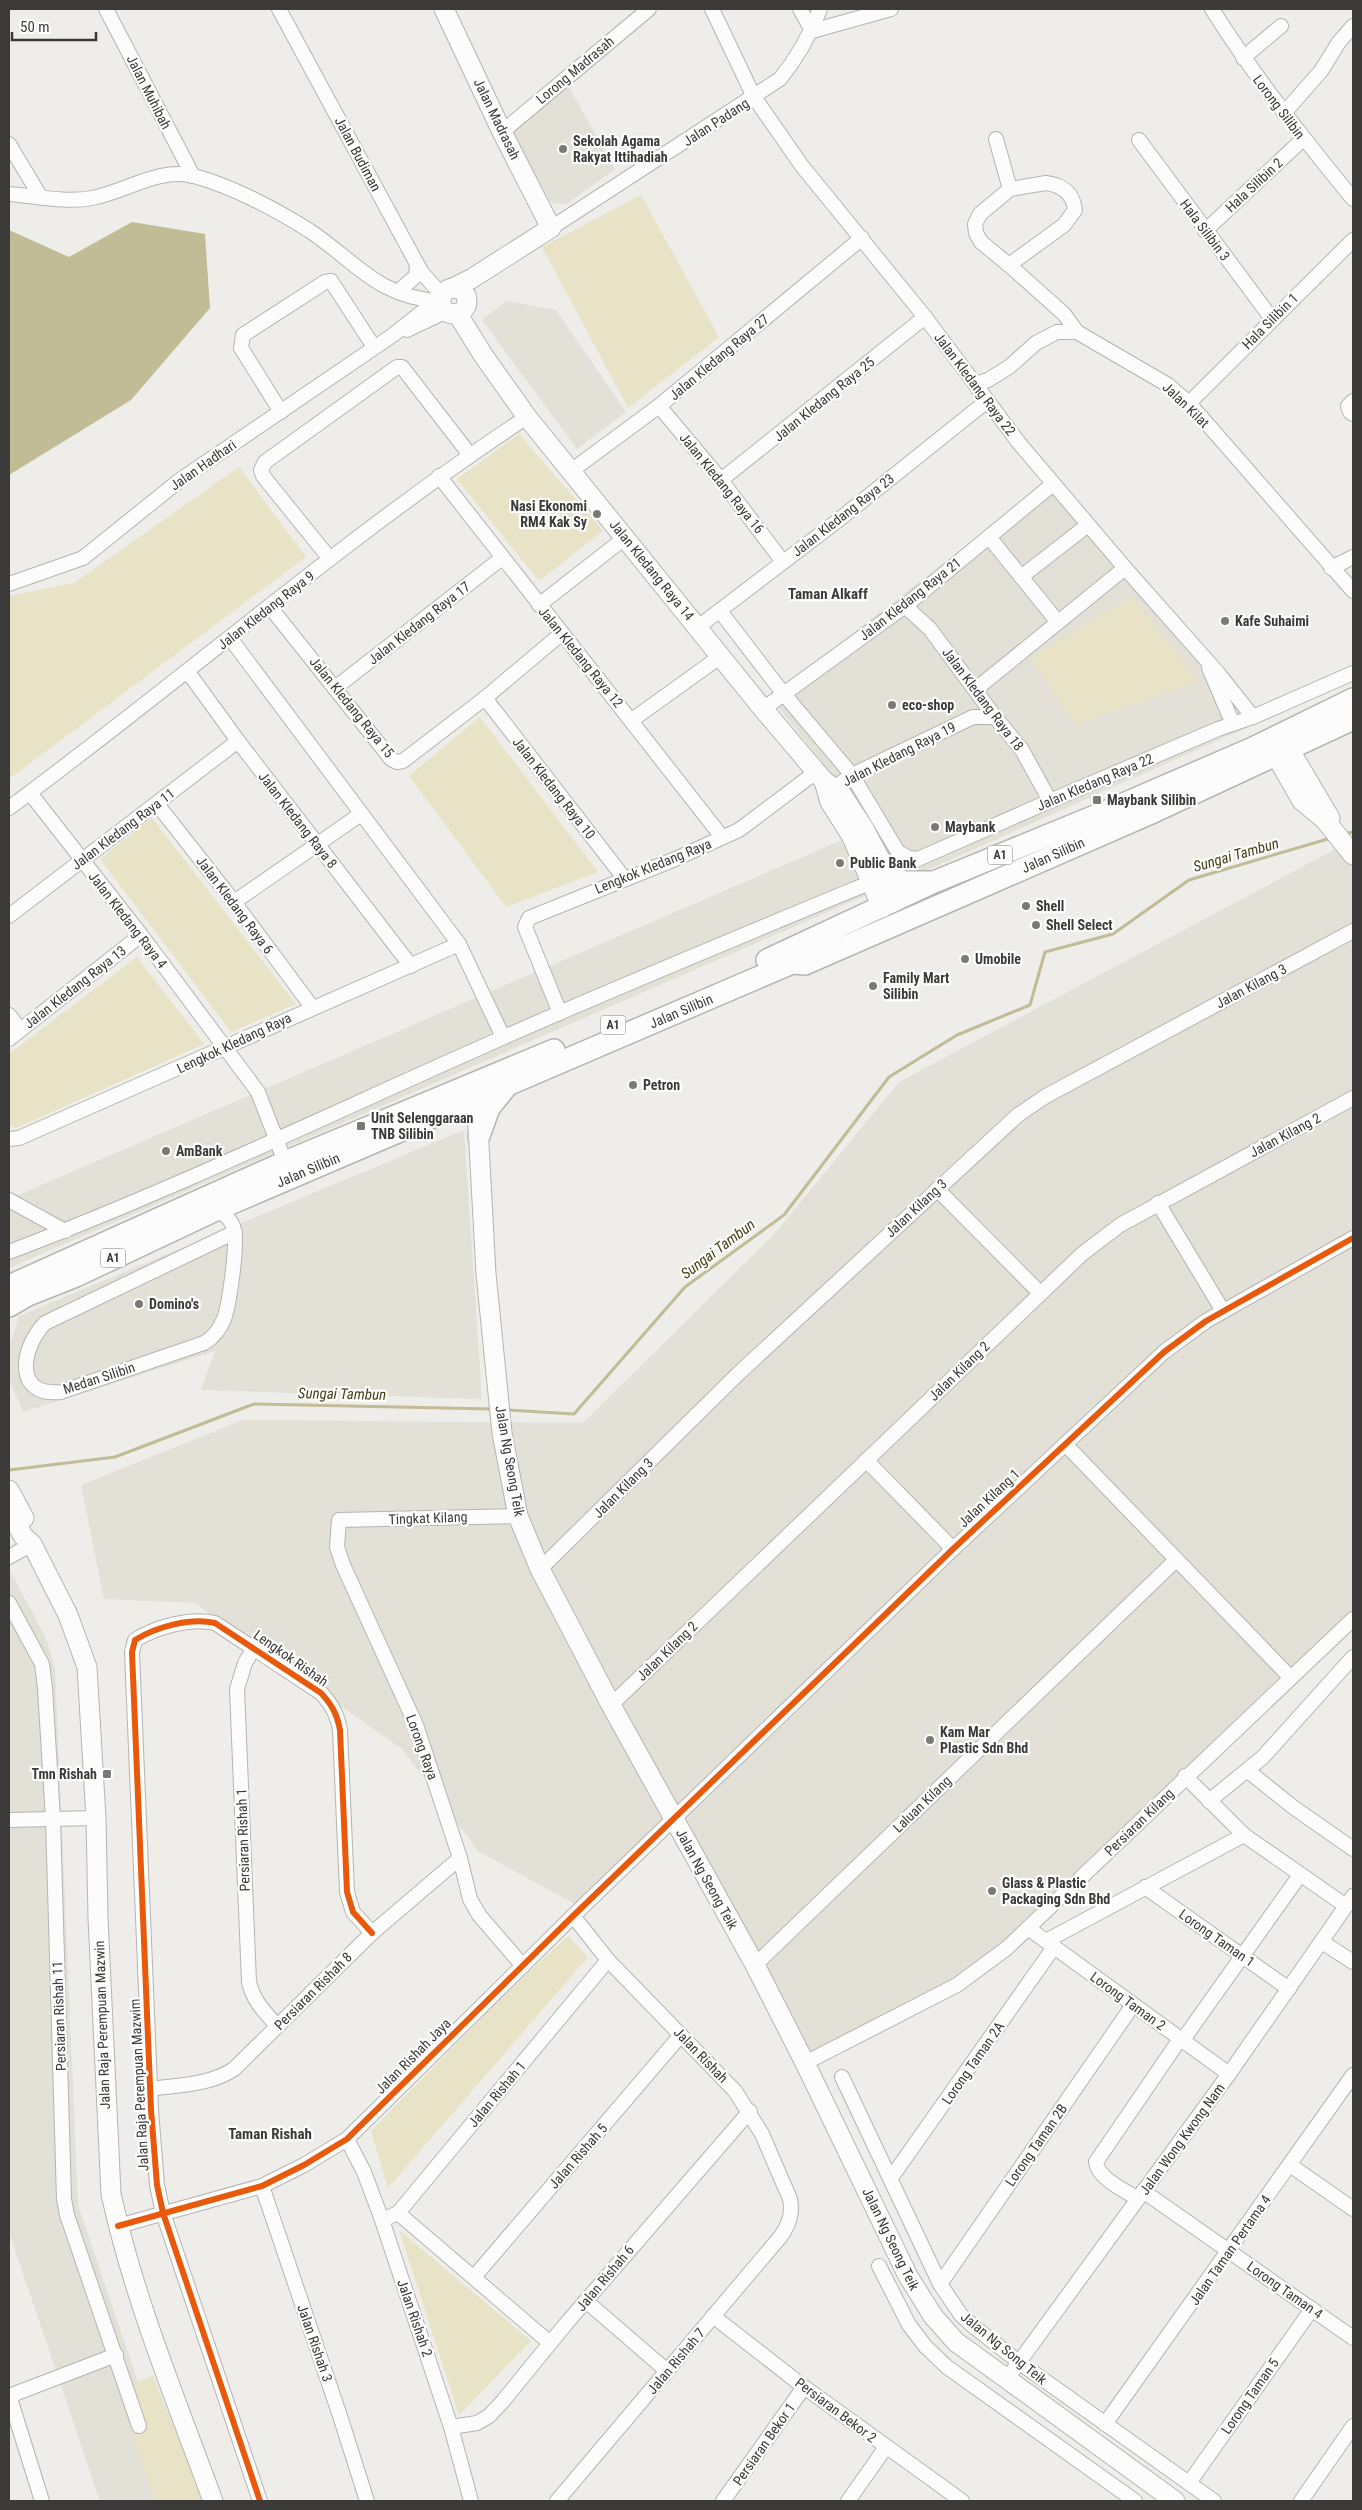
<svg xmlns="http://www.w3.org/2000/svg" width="1362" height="2510" font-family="'Roboto Condensed',sans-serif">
<rect width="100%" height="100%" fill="#eeede9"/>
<g fill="#e2e0d7">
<path d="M567 84 615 169 567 204 551 203 511 129Z"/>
<path d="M507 301 556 310 626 412 577 449 482 320Z"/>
<path d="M1057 476 1220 671 1248 727 914 876 892 865 844 789 770 697Z"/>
<path d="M849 837 874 892 9 1268V1199Z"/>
<path d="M1343 845 1353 859V1616L977 1970 802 2062 672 1823 580 1907 478 1851 402 1749 195 1603 104 1599 81 1485 242 1420 583 1423 776 1232 899 1082Z"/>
<path d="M464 1130 482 1399 201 1390 215 1351 23 1412 11 1384 9 1372V1347L19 1316Z"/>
<path d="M9 1569 46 1638 55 1669 78 2205 178 2501H100L9 2232Z"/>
</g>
<g fill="#e8e3c6">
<path d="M641 195 719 337 628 408 542 247Z"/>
<path d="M519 434 603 531 539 581 457 479Z"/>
<path d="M239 467 306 557 9 779V596L74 583Z"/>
<path d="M1132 596 1199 681 1076 725 1030 658Z"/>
<path d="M480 717 598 872 506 907 409 776Z"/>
<path d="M152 818 296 1004 231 1032 100 859Z"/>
<path d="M137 957 204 1044 16 1128 9 1125V1054Z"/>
<path d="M568 1936 588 1957 388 2188 371 2131 501 1998Z"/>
<path d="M399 2230 531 2341 459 2415Z"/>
<path d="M153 2376 204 2501H155L133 2437 146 2430 129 2385Z"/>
</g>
<path fill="#c1bb96" d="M132 222 205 234 210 308 131 400 9 475V230L69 257Z"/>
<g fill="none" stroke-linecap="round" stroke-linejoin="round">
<g stroke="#c1bb96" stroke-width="3">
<path d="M1344 834 1353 832"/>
<path d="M506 1410 574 1414 685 1287 784 1215 889 1077 957 1035 1030 1005 1045 952 1113 934 1189 880 1331 838"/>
<path d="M9 1470 115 1457 254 1404 492 1409"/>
</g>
<g stroke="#b4b4b1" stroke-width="16">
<g id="street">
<path d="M106 9 193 176"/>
<path d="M279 9 417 264 423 274 442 295"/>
<path d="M712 9 754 97 802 166 925 317 1019 443 1125 568 1218 673 1253 717"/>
<path d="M800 9 812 31 891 9"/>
<path d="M1212 9C1254 76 1303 138 1353 199"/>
<path d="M1243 58 1281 26"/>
<path d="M1284 113 1321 71 1339 42 1353 26"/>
<path d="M502 132 649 9"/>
<path d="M996 139 1010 189"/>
<path d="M1139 140 1272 319"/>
<path d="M9 144 40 196"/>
<path d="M1046 183C1062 185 1073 193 1075 210L1064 225 1009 265 981 242 976 233 975 224 980 214 1010 189Z"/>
<path d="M9 194C36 196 65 203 92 198 125 192 159 167 194 176 234 187 275 209 310 231 356 262 379 298 440 301"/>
<path d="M551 228 780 79C798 57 810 35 820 9"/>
<path d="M1205 231 1303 139"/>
<path d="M1009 265 1064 314 1077 332"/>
<path d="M402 288 416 276 417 264"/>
<path d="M407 330 447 311"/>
<path d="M975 384 988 380 1009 367 1036 343 1057 332H1077L1168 385 1189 403 1353 591"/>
<path d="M1353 401 1348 406 1350 412 1353 414"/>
<path d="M1189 403 1353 240"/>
<path d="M659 406 721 480 783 562"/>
<path d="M281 412 241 348 243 335 325 282 331 281 374 347"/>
<path d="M571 471 659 406 862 238"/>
<path d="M439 476 722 837"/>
<path d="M721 480 925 317"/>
<path d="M989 537 1057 621"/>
<path d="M330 559 263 476 261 470 265 462 397 367H402L470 455"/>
<path d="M1331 568 1353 557"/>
<path d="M1021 577 1088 525"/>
<path d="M9 584 83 558 180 480 393 335 427 308 441 304"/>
<path d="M539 605 626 537"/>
<path d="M905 606 930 629 995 717 1022 750 1050 801"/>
<path d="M270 607 391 759 397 762 403 761 485 698 561 634"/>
<path d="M720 611 783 693 852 775 898 852 909 858 918 859 1050 801 1218 729 1253 717 1353 673"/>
<path d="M698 627 836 522 987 401"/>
<path d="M230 638 459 944 503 1037"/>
<path d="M1209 668 1233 724"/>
<path d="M188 672 238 741 411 966"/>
<path d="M335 688 502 558"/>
<path d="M976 689 1125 568"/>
<path d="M485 698 624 878"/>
<path d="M763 709 905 606 1053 484"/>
<path d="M632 720 721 656"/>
<path d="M30 793 141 935 258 1092 285 1162"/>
<path d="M827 793 852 775 973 717H995"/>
<path d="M157 804 234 902 312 1007"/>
<path d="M9 808C183 680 346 536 527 417"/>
<path d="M234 902 361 814"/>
<path d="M9 916 238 741"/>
<path d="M560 1013 525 927 529 918 673 860 739 830 816 772"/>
<path d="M9 1015 20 1030"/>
<path d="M9 1039 141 935"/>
<path d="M9 1139 19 1138 459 944"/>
<path d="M937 1189 1040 1293"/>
<path d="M9 1200 65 1231"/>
<path d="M1158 1203 1223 1311"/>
<path d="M218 1209C226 1216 232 1220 234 1230 238 1244 229 1306 224 1319 219 1330 214 1337 204 1343L61 1392C13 1397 21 1348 45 1323L235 1232"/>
<path d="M9 1252C176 1189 338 1110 502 1038 626 983 753 931 879 879"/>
<path d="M1065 1444 1290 1677"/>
<path d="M866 1460 953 1549"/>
<path d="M518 1516 339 1520 337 1547 343 1565 416 1725 460 1858 470 1899 479 1915 523 1966"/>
<path d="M9 1557 32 1544"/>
<path d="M540 1569 739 1373 1018 1115 1046 1096 1353 931"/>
<path d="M9 1603 42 1664 45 1688 53 1819 64 2199 67 2215 139 2426"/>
<path d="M254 1648 245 1663 237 1689 249 1982C253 2001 265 2012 277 2026"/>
<path d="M611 1705 1082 1254 1120 1225 1353 1098"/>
<path d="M1248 1771 1293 1807 1353 1849"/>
<path d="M1185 1776 1244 1835 1346 1906"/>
<path d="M1209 1801 1263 1757 1353 1657"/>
<path d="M9 1820 96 1818"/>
<path d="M1145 1887 1289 1989"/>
<path d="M1028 1928 1229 2074"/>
<path d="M1046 1941 1244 1835"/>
<path d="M1322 1942 1353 1962"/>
<path d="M755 1965 1176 1560"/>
<path d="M1182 2041 1300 1875"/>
<path d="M805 2063 957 1985 1007 1948 1353 1619"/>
<path d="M842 2077 940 2284 961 2315 973 2326 1020 2363 1214 2501"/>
<path d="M150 2089C179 2085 210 2085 234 2069L372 1933 460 1858"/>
<path d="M347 2139 364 2172 382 2220 451 2427 471 2501"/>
<path d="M1290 2165 1353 2209"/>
<path d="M891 2178 1054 1947"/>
<path d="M262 2186 340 2416 367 2501"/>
<path d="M1143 2191 1353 2338"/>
<path d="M1138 2199C1126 2191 1097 2178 1096 2162L1180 2039"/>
<path d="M398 2213 550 2343"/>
<path d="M382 2220 398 2213 608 1960"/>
<path d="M118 2226 262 2186 304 2165 347 2139 573 1916 953 1549 1164 1352 1206 1321 1353 1238"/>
<path d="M879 2266 909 2325 926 2347 947 2367 1135 2501"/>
<path d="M474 2277 681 2035"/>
<path d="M940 2284 1133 2005"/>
<path d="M586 2301 667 2371"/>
<path d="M713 2316 804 2387 962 2501"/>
<path d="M1006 2380 1229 2074 1353 1896"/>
<path d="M9 2395 42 2501"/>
<path d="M9 2396 116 2355"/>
<path d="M1105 2424 1353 2075"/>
<path d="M451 2427 477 2423 489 2416 503 2401 565 2325 750 2111"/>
<path d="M1189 2483 1312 2309"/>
<path d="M260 2501 163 2213 157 2185 151 2110 132 1652 135 1640C156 1627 191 1617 215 1623L321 1693C332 1705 337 1714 340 1730L347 1892 353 1912 372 1933"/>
<path d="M557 2501 781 2236C789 2224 793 2214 790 2199L762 2134 735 2091 608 1960 573 1916"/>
<path d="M723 2501 804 2387"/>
<path d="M848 2501 886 2447"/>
<path d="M1301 2501 1353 2426"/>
</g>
</g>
<g stroke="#b4b4b1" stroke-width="21">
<g id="secondary">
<path d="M444 9 502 132 551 228 471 279 453 288"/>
<circle cx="454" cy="301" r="13"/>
<path d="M457 313 483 355 527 417 763 709 824 781 840 792 863 827 881 861 894 902"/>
<path d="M1278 739 1289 749 1330 818"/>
<path d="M1276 742V756L1302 801 1325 820 1353 855"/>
<path d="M824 781 830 802 852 837 882 908"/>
<path d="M472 1101 478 1126 486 1274 502 1433 518 1516 540 1569 611 1705 755 1965 805 2063 908 2276 933 2316 956 2342 1175 2501"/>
<path d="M9 1490 24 1518"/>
<path d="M9 1509 23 1536 32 1544 68 1615 87 1667 96 1818 98 1918 111 2194C134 2299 176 2400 213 2501"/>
</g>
</g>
<g stroke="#b4b4b1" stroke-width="24">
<g id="primary">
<path d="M881 861 893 877 904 882H931"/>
<path d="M767 960 934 882 1107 811 1253 748 1353 699"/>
<path d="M479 1136 489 1108 506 1087"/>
<path d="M9 1286 285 1162 554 1050"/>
<path d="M9 1306 28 1295 76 1276 218 1209 792 963 805 964 1149 814 1353 719"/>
</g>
</g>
<use href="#street" stroke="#fcfcfc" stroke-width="14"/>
<use href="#secondary" stroke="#fcfcfc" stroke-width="19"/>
<use href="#primary" stroke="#fcfcfc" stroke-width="21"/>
<g stroke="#fff" stroke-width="9">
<g id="cycleway">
<path d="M118 2226 262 2186 304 2165 347 2139 573 1916 953 1549 1164 1352 1206 1321 1353 1238"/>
<path d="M260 2501 163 2213 157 2185 151 2110 132 1652 135 1640C156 1627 191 1617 215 1623L321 1693C332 1705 337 1714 340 1730L347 1892 353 1912 372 1933"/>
</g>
</g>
<use href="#cycleway" stroke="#e8590c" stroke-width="6"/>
</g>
<g fill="#7a7976" stroke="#fff" stroke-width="2">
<circle cx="563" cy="149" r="5"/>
<circle cx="597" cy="514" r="5"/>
<circle cx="1225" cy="621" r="5"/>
<circle cx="892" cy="705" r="5"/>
<rect x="1092" y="795" width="10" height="10" rx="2.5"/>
<circle cx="935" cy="827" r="5"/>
<circle cx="840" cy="863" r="5"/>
<circle cx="1026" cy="906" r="5"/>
<circle cx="1036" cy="925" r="5"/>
<circle cx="965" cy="959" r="5"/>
<circle cx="873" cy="986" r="5"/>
<circle cx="633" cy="1085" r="5"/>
<rect x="356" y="1121" width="10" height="10" rx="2.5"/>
<circle cx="166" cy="1151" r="5"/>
<circle cx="139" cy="1304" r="5"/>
<circle cx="930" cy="1740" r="5"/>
<rect x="102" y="1769" width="10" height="10" rx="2.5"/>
<circle cx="992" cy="1891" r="5"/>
</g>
<g text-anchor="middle" stroke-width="4.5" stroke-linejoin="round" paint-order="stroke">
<g fill="#fff" stroke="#767574" stroke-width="1">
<rect x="987.5" y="845.5" width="25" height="19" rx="4"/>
<rect x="600.5" y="1015.5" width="25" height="19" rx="4"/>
<rect x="100.5" y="1248.5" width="25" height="19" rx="4"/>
</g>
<g font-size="12" font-weight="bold" fill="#3b3a38">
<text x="1000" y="859">A1</text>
<text x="613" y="1029">A1</text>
<text x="113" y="1262">A1</text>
</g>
<g font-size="14" fill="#3b3a38" stroke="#fff">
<text transform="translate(575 70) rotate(-40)" y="5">Lorong Madrasah</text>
<text transform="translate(149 92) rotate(63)" y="5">Jalan Muhibah</text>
<text transform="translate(1279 107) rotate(53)" y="5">Lorong Silibin</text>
<text transform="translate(497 119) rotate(64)" y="5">Jalan Madrasah</text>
<text transform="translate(716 122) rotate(-33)" y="5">Jalan Padang</text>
<text transform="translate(358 154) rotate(62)" y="5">Jalan Budiman</text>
<text transform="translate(1254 185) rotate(-43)" y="5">Hala Silibin 2</text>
<text transform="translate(1205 230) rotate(53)" y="5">Hala Silibin 3</text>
<text transform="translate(1270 321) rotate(-45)" y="5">Hala Silibin 1</text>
<text transform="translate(719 357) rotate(-40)" y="5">Jalan Kledang Raya 27</text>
<text transform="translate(975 384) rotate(53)" y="5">Jalan Kledang Raya 22</text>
<text transform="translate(824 399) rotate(-39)" y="5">Jalan Kledang Raya 25</text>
<text transform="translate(1186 405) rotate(44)" y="5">Jalan Kilat</text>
<text transform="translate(203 465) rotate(-35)" y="5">Jalan Hadhari</text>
<text transform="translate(722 483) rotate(51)" y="5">Jalan Kledang Raya 16</text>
<text transform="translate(843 515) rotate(-38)" y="5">Jalan Kledang Raya 23</text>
<text transform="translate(652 570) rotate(51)" y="5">Jalan Kledang Raya 14</text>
<text transform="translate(910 599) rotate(-38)" y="5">Jalan Kledang Raya 21</text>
<text transform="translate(266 610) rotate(-38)" y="5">Jalan Kledang Raya 9</text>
<text transform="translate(419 623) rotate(-38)" y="5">Jalan Kledang Raya 17</text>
<text transform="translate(581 657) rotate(51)" y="5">Jalan Kledang Raya 12</text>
<text transform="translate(983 699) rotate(53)" y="5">Jalan Kledang Raya 18</text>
<text transform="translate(352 707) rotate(51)" y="5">Jalan Kledang Raya 15</text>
<text transform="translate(899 754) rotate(-27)" y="5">Jalan Kledang Raya 19</text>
<text transform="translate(1095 782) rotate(-23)" y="5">Jalan Kledang Raya 22</text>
<text transform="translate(554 788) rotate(52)" y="5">Jalan Kledang Raya 10</text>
<text transform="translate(298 820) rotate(52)" y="5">Jalan Kledang Raya 8</text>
<text transform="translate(123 829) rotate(-37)" y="5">Jalan Kledang Raya 11</text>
<text transform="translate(1053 855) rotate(-24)" y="5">Jalan Silibin</text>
<text transform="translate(653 866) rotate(-22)" y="5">Lengkok Kledang Raya</text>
<text transform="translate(235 905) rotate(53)" y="5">Jalan Kledang Raya 6</text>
<text transform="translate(128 920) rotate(52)" y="5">Jalan Kledang Raya 4</text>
<text transform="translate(1251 986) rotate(-28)" y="5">Jalan Kilang 3</text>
<text transform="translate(75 987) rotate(-38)" y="5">Jalan Kledang Raya 13</text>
<text transform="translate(681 1011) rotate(-23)" y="5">Jalan Silibin</text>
<text transform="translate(234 1043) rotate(-25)" y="5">Lengkok Kledang Raya</text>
<text transform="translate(1285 1135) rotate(-28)" y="5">Jalan Kilang 2</text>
<text transform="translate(308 1170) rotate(-23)" y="5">Jalan Silibin</text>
<text transform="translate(916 1208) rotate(-43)" y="5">Jalan Kilang 3</text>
<text transform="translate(959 1371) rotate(-44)" y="5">Jalan Kilang 2</text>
<text transform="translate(99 1378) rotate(-18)" y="5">Medan Silibin</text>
<text transform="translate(510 1461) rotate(80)" y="5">Jalan Ng Seong Teik</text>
<text transform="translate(623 1488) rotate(-45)" y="5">Jalan Kilang 3</text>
<text transform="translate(989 1498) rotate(-43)" y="5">Jalan Kilang 1</text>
<text transform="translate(428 1518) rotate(-2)" y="5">Tingkat Kilang</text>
<text transform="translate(667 1651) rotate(-44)" y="5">Jalan Kilang 2</text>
<text transform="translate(291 1658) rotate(35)" y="5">Lengkok Rishah</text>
<text transform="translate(422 1747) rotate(70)" y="5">Lorong Raya</text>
<text transform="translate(922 1804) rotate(-44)" y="5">Laluan Kilang</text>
<text transform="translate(1139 1822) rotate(-44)" y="5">Persiaran Kilang</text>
<text transform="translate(243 1840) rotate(-92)" y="5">Persiaran Rishah 1</text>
<text transform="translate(707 1879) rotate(61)" y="5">Jalan Ng Seong Teik</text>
<text transform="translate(1217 1938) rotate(35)" y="5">Lorong Taman 1</text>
<text transform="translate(313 1991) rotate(-45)" y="5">Persiaran Rishah 8</text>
<text transform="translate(1128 2001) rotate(36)" y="5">Lorong Taman 2</text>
<text transform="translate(59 2016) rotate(-92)" y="5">Persiaran Rishah 11</text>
<text transform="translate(102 2025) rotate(-92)" y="5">Jalan Raja Perempuan Mazwin</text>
<text transform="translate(701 2055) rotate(46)" y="5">Jalan Rishah</text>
<text transform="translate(413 2056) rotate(-45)" y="5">Jalan Rishah Jaya</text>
<text transform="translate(973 2063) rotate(-55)" y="5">Lorong Taman 2A</text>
<text transform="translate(139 2085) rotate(-93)" y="5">Jalan Raja Perempuan Mazwim</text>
<text transform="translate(497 2094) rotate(-50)" y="5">Jalan Rishah 1</text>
<text transform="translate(1182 2139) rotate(-54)" y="5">Jalan Wong Kwong Nam</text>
<text transform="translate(1036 2145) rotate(-55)" y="5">Lorong Taman 2B</text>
<text transform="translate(578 2156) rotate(-49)" y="5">Jalan Rishah 5</text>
<text transform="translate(891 2239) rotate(64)" y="5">Jalan Ng Seong Teik</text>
<text transform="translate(1230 2250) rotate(-55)" y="5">Jalan Taman Pertama 4</text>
<text transform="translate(605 2278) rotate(-50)" y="5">Jalan Rishah 6</text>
<text transform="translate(1285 2290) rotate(35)" y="5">Lorong Taman 4</text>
<text transform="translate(415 2318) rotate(71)" y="5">Jalan Rishah 2</text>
<text transform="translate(315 2343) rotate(71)" y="5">Jalan Rishah 3</text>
<text transform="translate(1004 2348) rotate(39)" y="5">Jalan Ng Song Teik</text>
<text transform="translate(676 2361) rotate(-50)" y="5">Jalan Rishah 7</text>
<text transform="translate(1250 2396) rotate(-55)" y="5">Lorong Taman 5</text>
<text transform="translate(836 2410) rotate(37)" y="5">Persiaran Bekor 2</text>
<text transform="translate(764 2444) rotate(-55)" y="5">Persiaran Bekor 1</text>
</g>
<g font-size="14" font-weight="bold" fill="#3b3a38" stroke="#fff" text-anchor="start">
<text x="573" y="146">Sekolah Agama<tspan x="573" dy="16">Rakyat Ittihadiah</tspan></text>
<text x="587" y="511" text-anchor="end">Nasi Ekonomi<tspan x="587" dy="16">RM4 Kak Sy</tspan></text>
<text x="1235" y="626">Kafe Suhaimi</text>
<text x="902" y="710">eco-shop</text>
<text x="1107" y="805">Maybank Silibin</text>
<text x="945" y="832">Maybank</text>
<text x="850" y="868">Public Bank</text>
<text x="1036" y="911">Shell</text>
<text x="1046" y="930">Shell Select</text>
<text x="975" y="964">Umobile</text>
<text x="883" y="983">Family Mart<tspan x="883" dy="16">Silibin</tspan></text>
<text x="643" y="1090">Petron</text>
<text x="371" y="1123">Unit Selenggaraan<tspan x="371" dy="16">TNB Silibin</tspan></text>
<text x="176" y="1156">AmBank</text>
<text x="149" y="1309">Domino's</text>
<text x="940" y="1737">Kam Mar<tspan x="940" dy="16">Plastic Sdn Bhd</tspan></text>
<text x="97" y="1779" text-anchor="end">Tmn Rishah</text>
<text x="1002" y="1888">Glass &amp; Plastic<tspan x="1002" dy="16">Packaging Sdn Bhd</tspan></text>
</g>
<g font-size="15" font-weight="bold" fill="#3b3a38" stroke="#fff">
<text x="828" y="599">Taman Alkaff</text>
<text x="270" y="2139">Taman Rishah</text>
</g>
<g font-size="15" font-style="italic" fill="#484017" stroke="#fff">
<text transform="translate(1236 855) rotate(-16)" y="5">Sungai Tambun</text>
<text transform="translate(718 1249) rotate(-37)" y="5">Sungai Tambun</text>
<text transform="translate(342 1394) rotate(1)" y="5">Sungai Tambun</text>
</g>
</g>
<rect width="1362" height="2510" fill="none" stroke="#3b3a38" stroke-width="20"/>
<path d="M12 32v8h84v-8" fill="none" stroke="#3b3a38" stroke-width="2.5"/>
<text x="20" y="32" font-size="15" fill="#3b3a38" stroke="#ffffff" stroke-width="4" paint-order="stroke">50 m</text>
</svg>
